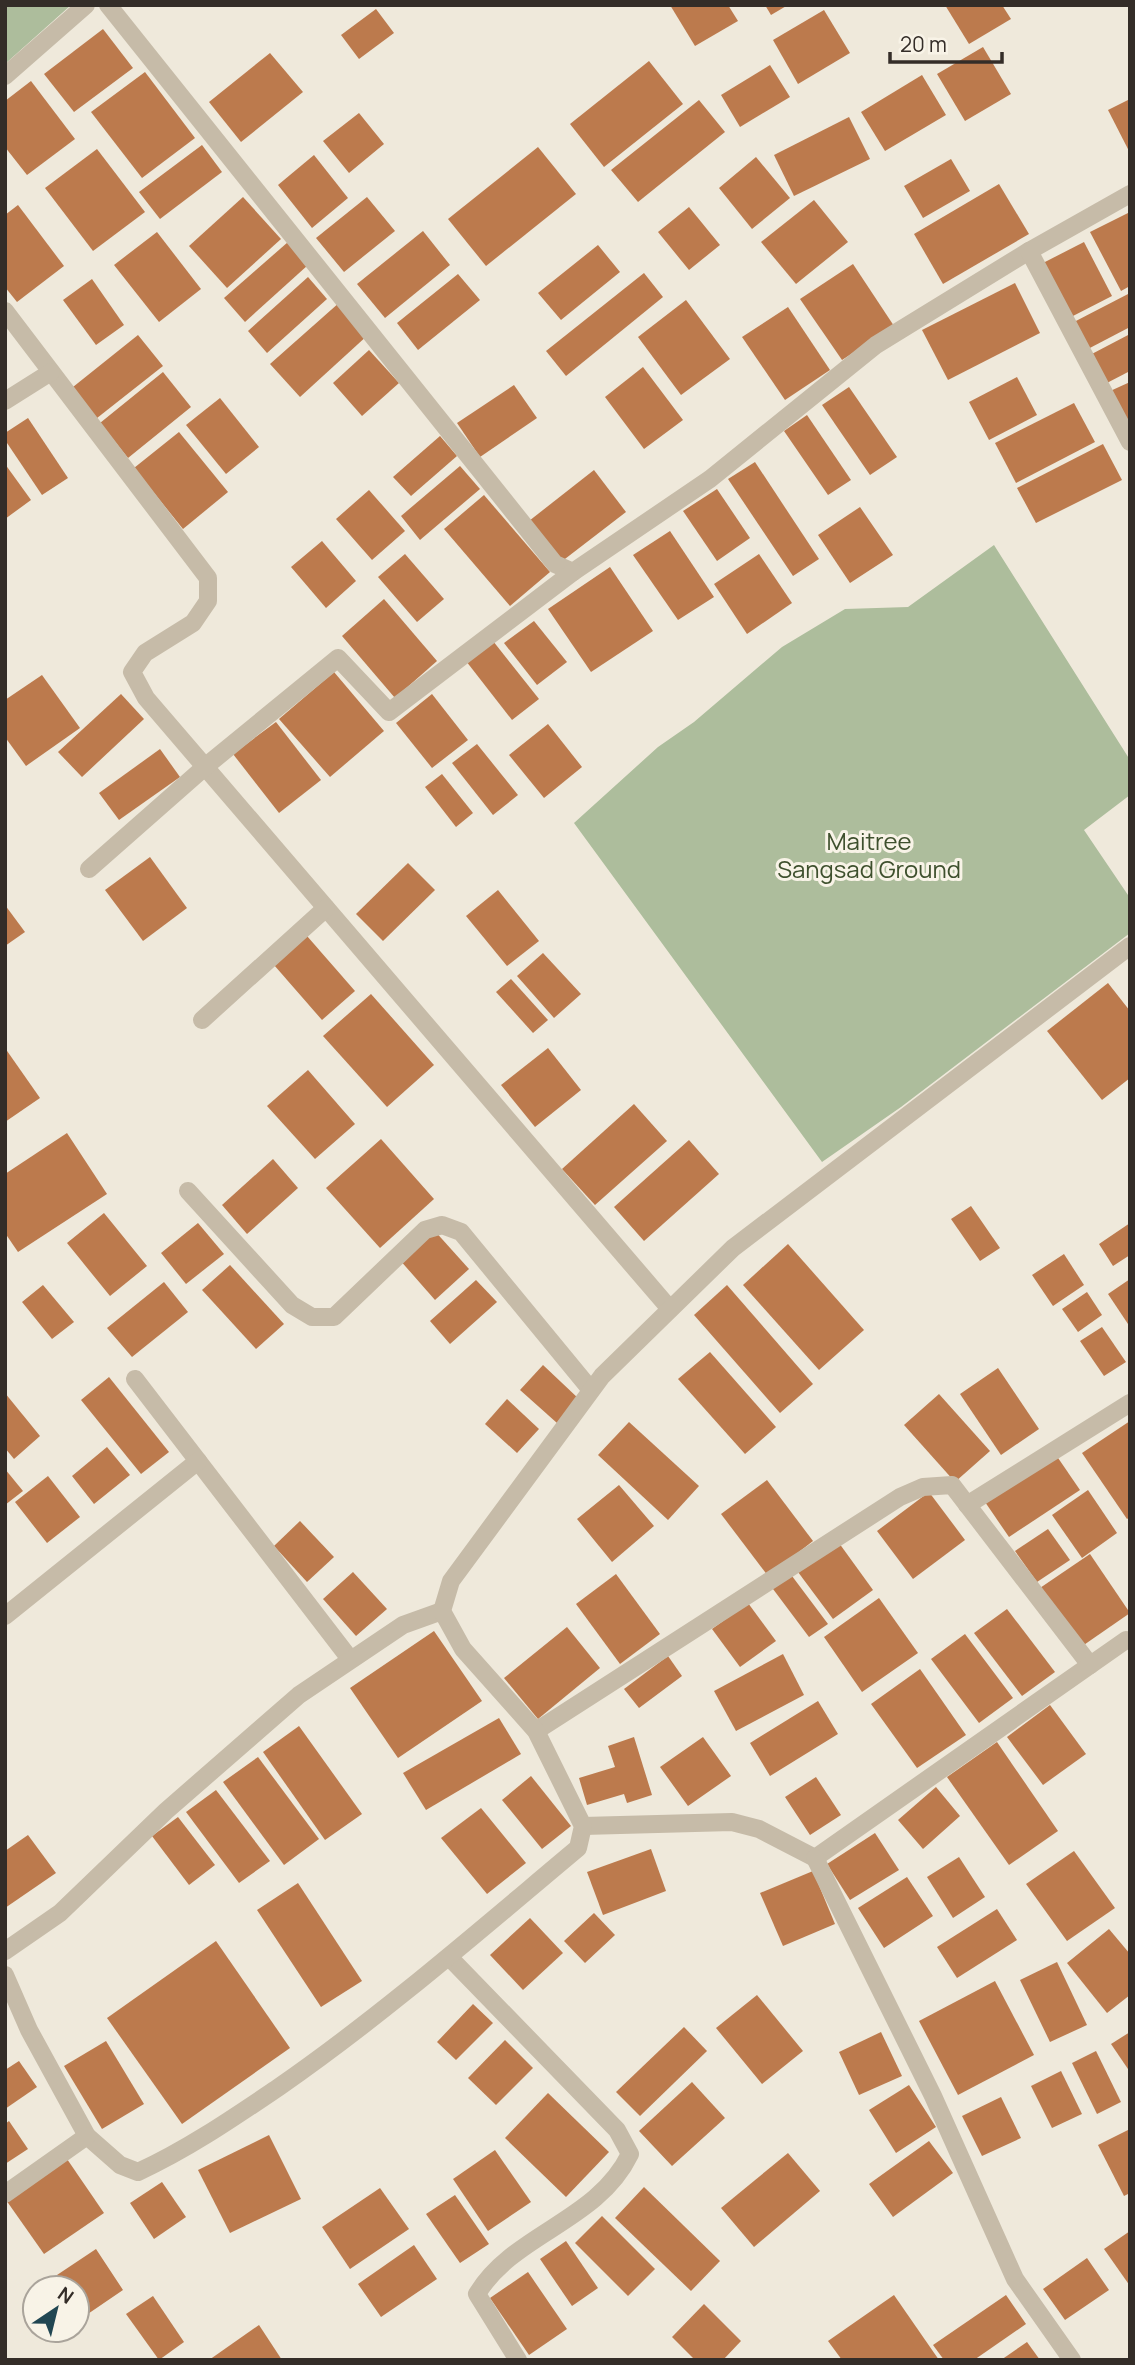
<svg xmlns="http://www.w3.org/2000/svg" width="1135" height="2365" font-family="Manrope,sans-serif">
<rect width="100%" height="100%" fill="#efe9db"/>
<g fill="#adbd9c">
<path d="M5 5H71L5 64Z"/>
<path d="M994 545 1130 760V795L1084 830 1130 898V933L901 1107 822 1162 574 823 658 747 694 722 782 647 845 609 908 607Z"/>
</g>
<g fill="#bc7a4d">
<path d="M670 5H728L738 21 695 46Z"/>
<path d="M765 5H788L771 15Z"/>
<path d="M945 5H1002L1011 19 969 44Z"/>
<path d="M376 9 394 33 359 59 341 35Z"/>
<path d="M824 10 850 53 798 84 773 40Z"/>
<path d="M103 29 133 68 74 112 44 74Z"/>
<path d="M983 47 1011 94 965 121 937 74Z"/>
<path d="M270 53 303 92 241 142 209 102Z"/>
<path d="M649 61 683 104 604 167 570 124Z"/>
<path d="M770 65 790 97 740 127 721 95Z"/>
<path d="M145 72 195 138 142 178 91 112Z"/>
<path d="M922 75 946 115 885 151 861 112Z"/>
<path d="M31 81 75 139 27 175 5 147V101Z"/>
<path d="M1130 99V153L1108 110Z"/>
<path d="M699 100 725 132 638 202 611 170Z"/>
<path d="M359 113 384 144 349 173 323 141Z"/>
<path d="M849 117 870 159 794 196 774 155Z"/>
<path d="M202 145 222 172 160 219 139 192Z"/>
<path d="M538 147 576 194 486 266 448 219Z"/>
<path d="M97 149 145 212 93 251 45 188Z"/>
<path d="M314 155 348 198 312 228 278 185Z"/>
<path d="M756 157 790 198 752 229 719 188Z"/>
<path d="M951 159 970 191 923 218 904 186Z"/>
<path d="M999 184 1029 234 943 284 914 234Z"/>
<path d="M243 197 281 239 227 288 189 246Z"/>
<path d="M367 197 395 231 344 272 316 238Z"/>
<path d="M814 200 848 242 796 284 761 242Z"/>
<path d="M18 205 64 266 17 302 5 287V215Z"/>
<path d="M689 207 720 245 689 270 658 232Z"/>
<path d="M1130 212V286L1121 291 1090 232Z"/>
<path d="M423 231 450 265 385 318 357 284Z"/>
<path d="M157 232 201 289 159 322 114 265Z"/>
<path d="M288 242 308 265 245 322 224 298Z"/>
<path d="M1084 242 1112 296 1071 317 1043 263Z"/>
<path d="M598 245 620 272 561 320 538 293Z"/>
<path d="M853 264 894 326 842 360 800 299Z"/>
<path d="M644 273 663 297 566 376 546 351Z"/>
<path d="M458 274 480 300 418 350 397 323Z"/>
<path d="M308 277 327 299 267 353 248 331Z"/>
<path d="M92 279 124 325 96 345 63 300Z"/>
<path d="M1015 283 1040 333 948 380 922 330Z"/>
<path d="M1130 293V327L1086 350 1072 323Z"/>
<path d="M686 300 730 359 681 395 638 337Z"/>
<path d="M340 302 369 334 300 397 270 364Z"/>
<path d="M788 307 830 370 785 400 742 337Z"/>
<path d="M1130 334V371L1103 385 1088 356Z"/>
<path d="M138 335 163 366 92 422 68 391Z"/>
<path d="M369 350 399 383 362 416 333 383Z"/>
<path d="M643 367 683 420 644 449 605 397Z"/>
<path d="M163 372 191 407 128 458 100 423Z"/>
<path d="M1017 377 1037 415 989 440 969 402Z"/>
<path d="M1130 382V432L1108 392Z"/>
<path d="M514 385 537 418 480 457 457 423Z"/>
<path d="M849 387 897 457 870 475 822 405Z"/>
<path d="M220 398 259 447 226 474 186 425Z"/>
<path d="M1074 403 1095 442 1016 483 995 443Z"/>
<path d="M807 415 851 480 828 495 784 431Z"/>
<path d="M28 418 68 478 42 495 5 440V433Z"/>
<path d="M179 432 228 492 183 529 134 468Z"/>
<path d="M440 436 457 456 411 496 393 477Z"/>
<path d="M1103 444 1122 480 1036 523 1017 488Z"/>
<path d="M755 462 819 559 793 576 728 479Z"/>
<path d="M5 464 31 500 5 519Z"/>
<path d="M460 466 480 489 420 540 401 516Z"/>
<path d="M594 470 626 512 561 562 529 521Z"/>
<path d="M717 489 750 538 717 561 683 511Z"/>
<path d="M369 490 405 531 372 560 336 519Z"/>
<path d="M484 495 550 572 510 606 444 529Z"/>
<path d="M860 507 893 555 850 583 818 535Z"/>
<path d="M670 531 714 597 678 620 633 555Z"/>
<path d="M322 541 356 581 326 608 291 567Z"/>
<path d="M405 554 444 599 417 622 378 577Z"/>
<path d="M759 554 792 603 747 634 714 584Z"/>
<path d="M610 567 653 631 591 672 548 609Z"/>
<path d="M384 599 437 661 395 698 342 636Z"/>
<path d="M534 621 567 662 537 685 504 643Z"/>
<path d="M493 641 539 699 512 720 466 661Z"/>
<path d="M334 672 384 731 330 777 279 719Z"/>
<path d="M42 675 80 728 26 766 5 737V700Z"/>
<path d="M121 694 144 719 82 777 58 752Z"/>
<path d="M432 694 468 740 432 768 396 723Z"/>
<path d="M276 722 321 780 279 813 233 754Z"/>
<path d="M548 724 582 767 544 798 509 755Z"/>
<path d="M477 744 518 795 493 815 452 763Z"/>
<path d="M160 749 180 777 119 820 99 793Z"/>
<path d="M442 774 473 813 456 827 425 787Z"/>
<path d="M150 857 187 908 143 941 105 890Z"/>
<path d="M408 863 435 890 383 941 356 914Z"/>
<path d="M498 890 539 941 507 966 466 916Z"/>
<path d="M5 905 25 932 5 946Z"/>
<path d="M307 936 355 991 322 1020 274 965Z"/>
<path d="M543 953 581 994 554 1018 517 976Z"/>
<path d="M511 979 548 1020 533 1033 496 992Z"/>
<path d="M1108 983 1130 1011V1078L1102 1100 1047 1031Z"/>
<path d="M371 994 434 1065 387 1107 323 1036Z"/>
<path d="M5 1048 40 1098 5 1122Z"/>
<path d="M548 1048 581 1090 535 1127 501 1085Z"/>
<path d="M308 1070 355 1124 315 1159 267 1106Z"/>
<path d="M634 1104 667 1141 595 1205 562 1169Z"/>
<path d="M67 1133 107 1194 18 1252 5 1233V1174Z"/>
<path d="M381 1139 434 1199 380 1248 326 1188Z"/>
<path d="M689 1140 719 1174 644 1241 614 1207Z"/>
<path d="M273 1159 298 1188 247 1234 222 1205Z"/>
<path d="M971 1206 1000 1248 980 1261 951 1219Z"/>
<path d="M104 1213 147 1266 110 1296 67 1243Z"/>
<path d="M198 1223 224 1254 186 1284 161 1253Z"/>
<path d="M1130 1223V1255L1113 1266 1099 1244Z"/>
<path d="M433 1229 469 1269 435 1300 399 1259Z"/>
<path d="M788 1244 864 1330 819 1370 743 1285Z"/>
<path d="M1064 1254 1084 1285 1053 1306 1032 1275Z"/>
<path d="M230 1265 284 1324 256 1349 202 1290Z"/>
<path d="M1130 1279V1327L1108 1294Z"/>
<path d="M476 1280 497 1302 450 1344 430 1321Z"/>
<path d="M164 1282 188 1312 132 1357 107 1328Z"/>
<path d="M43 1285 74 1322 52 1339 22 1302Z"/>
<path d="M727 1285 813 1384 780 1413 694 1315Z"/>
<path d="M1087 1292 1102 1315 1078 1332 1062 1309Z"/>
<path d="M1102 1327 1126 1362 1104 1376 1080 1341Z"/>
<path d="M710 1352 776 1427 745 1454 678 1379Z"/>
<path d="M543 1365 579 1399 557 1423 520 1390Z"/>
<path d="M998 1368 1039 1429 1001 1455 960 1394Z"/>
<path d="M109 1377 169 1452 141 1474 81 1400Z"/>
<path d="M5 1393 40 1436 14 1459 5 1448Z"/>
<path d="M939 1394 990 1451 955 1482 904 1425Z"/>
<path d="M507 1399 539 1429 517 1453 485 1424Z"/>
<path d="M1130 1421V1517L1127 1519 1082 1453Z"/>
<path d="M629 1422 699 1486 668 1520 598 1455Z"/>
<path d="M107 1447 130 1475 94 1504 72 1476Z"/>
<path d="M1056 1455 1080 1490 1009 1537 985 1502Z"/>
<path d="M5 1469 23 1491 5 1505Z"/>
<path d="M48 1476 80 1517 47 1543 15 1502Z"/>
<path d="M767 1480 813 1541 768 1576 721 1514Z"/>
<path d="M619 1485 654 1526 612 1562 577 1519Z"/>
<path d="M1088 1490 1117 1533 1082 1558 1052 1515Z"/>
<path d="M929 1492 965 1540 913 1579 877 1531Z"/>
<path d="M300 1521 334 1557 307 1582 274 1546Z"/>
<path d="M1048 1529 1070 1560 1037 1582 1015 1551Z"/>
<path d="M839 1543 873 1590 833 1619 798 1572Z"/>
<path d="M1090 1554 1130 1613 1078 1649 1037 1590Z"/>
<path d="M353 1572 387 1609 356 1636 323 1599Z"/>
<path d="M789 1572 828 1624 809 1637 770 1585Z"/>
<path d="M616 1574 660 1634 620 1664 576 1604Z"/>
<path d="M879 1598 918 1653 862 1692 824 1637Z"/>
<path d="M748 1603 776 1641 740 1667 712 1629Z"/>
<path d="M1007 1609 1055 1672 1022 1696 974 1633Z"/>
<path d="M567 1627 600 1668 538 1719 504 1678Z"/>
<path d="M434 1631 482 1701 398 1758 350 1688Z"/>
<path d="M965 1634 1013 1698 979 1723 931 1659Z"/>
<path d="M783 1654 804 1695 736 1731 714 1691Z"/>
<path d="M668 1656 682 1676 639 1708 624 1689Z"/>
<path d="M920 1669 966 1735 917 1768 871 1704Z"/>
<path d="M818 1701 838 1734 770 1776 750 1743Z"/>
<path d="M1050 1705 1086 1754 1043 1785 1007 1737Z"/>
<path d="M499 1718 521 1754 426 1810 403 1773Z"/>
<path d="M299 1726 362 1814 325 1840 263 1752Z"/>
<path d="M634 1737 652 1795 627 1803 624 1794 587 1805 579 1778 615 1767 608 1746Z"/>
<path d="M703 1737 731 1776 688 1806 660 1767Z"/>
<path d="M997 1742 1058 1831 1009 1865 947 1777Z"/>
<path d="M258 1757 319 1839 284 1865 223 1782Z"/>
<path d="M531 1776 571 1826 542 1849 502 1800Z"/>
<path d="M816 1777 841 1815 810 1835 785 1797Z"/>
<path d="M936 1787 960 1816 923 1849 898 1820Z"/>
<path d="M216 1790 270 1861 239 1883 186 1812Z"/>
<path d="M481 1808 526 1863 487 1894 441 1838Z"/>
<path d="M178 1817 215 1865 189 1885 152 1836Z"/>
<path d="M875 1833 899 1870 850 1900 827 1864Z"/>
<path d="M28 1835 56 1873 5 1908V1851Z"/>
<path d="M651 1849 666 1891 603 1915 587 1872Z"/>
<path d="M1074 1851 1115 1908 1067 1941 1026 1884Z"/>
<path d="M959 1857 985 1897 953 1918 927 1877Z"/>
<path d="M813 1871 835 1924 783 1946 760 1893Z"/>
<path d="M907 1877 933 1916 884 1948 858 1908Z"/>
<path d="M298 1883 362 1981 321 2007 257 1910Z"/>
<path d="M997 1909 1017 1940 957 1978 937 1947Z"/>
<path d="M594 1913 615 1935 585 1963 564 1941Z"/>
<path d="M530 1918 563 1953 523 1990 490 1955Z"/>
<path d="M1109 1929 1130 1954V1995L1107 2013 1067 1963Z"/>
<path d="M216 1941 290 2048 182 2124 107 2018Z"/>
<path d="M1057 1962 1087 2025 1050 2042 1020 1980Z"/>
<path d="M995 1981 1034 2055 958 2095 919 2021Z"/>
<path d="M757 1995 803 2051 762 2084 716 2028Z"/>
<path d="M473 2004 493 2023 456 2060 437 2042Z"/>
<path d="M684 2027 707 2051 640 2116 616 2092Z"/>
<path d="M881 2032 902 2076 859 2095 839 2052Z"/>
<path d="M1130 2032V2072L1111 2044Z"/>
<path d="M505 2040 533 2068 496 2105 468 2078Z"/>
<path d="M106 2041 144 2104 102 2129 64 2066Z"/>
<path d="M1096 2051 1121 2102 1097 2114 1072 2063Z"/>
<path d="M19 2061 37 2087 5 2109V2070Z"/>
<path d="M1061 2071 1082 2114 1052 2128 1031 2086Z"/>
<path d="M692 2082 725 2118 672 2166 639 2131Z"/>
<path d="M909 2085 936 2127 896 2153 869 2110Z"/>
<path d="M548 2093 609 2152 566 2197 505 2138Z"/>
<path d="M1001 2097 1021 2138 982 2156 962 2116Z"/>
<path d="M9 2121 28 2149 5 2164V2124Z"/>
<path d="M1130 2129V2193L1124 2196 1098 2145Z"/>
<path d="M269 2135 301 2199 230 2233 198 2170Z"/>
<path d="M929 2141 953 2173 893 2217 869 2184Z"/>
<path d="M495 2150 531 2202 488 2231 453 2179Z"/>
<path d="M788 2153 820 2191 754 2247 721 2208Z"/>
<path d="M67 2159 104 2213 44 2254 6 2200Z"/>
<path d="M162 2182 186 2217 154 2239 130 2203Z"/>
<path d="M644 2187 720 2261 691 2291 615 2218Z"/>
<path d="M380 2188 409 2229 350 2269 322 2227Z"/>
<path d="M455 2195 489 2244 460 2263 426 2214Z"/>
<path d="M602 2216 655 2269 628 2296 575 2243Z"/>
<path d="M1130 2231V2286L1104 2249Z"/>
<path d="M566 2241 598 2288 572 2306 540 2259Z"/>
<path d="M414 2245 437 2279 381 2317 358 2284Z"/>
<path d="M96 2249 123 2290 79 2320 77 2288H57L51 2279Z"/>
<path d="M1087 2258 1109 2290 1065 2320 1043 2289Z"/>
<path d="M528 2272 567 2329 529 2355 490 2298Z"/>
<path d="M894 2295 939 2360H842L828 2341Z"/>
<path d="M1006 2295 1026 2324 974 2360H944L933 2345Z"/>
<path d="M153 2296 184 2342 159 2360 126 2314Z"/>
<path d="M704 2304 741 2341 723 2360H695L672 2337Z"/>
<path d="M259 2325 282 2360H209Z"/>
<path d="M1027 2342 1040 2360H1001Z"/>
</g>
<g fill="none" stroke-linecap="round" stroke-linejoin="round">
<g stroke="#c6bba8" stroke-width="18">
<path d="M108 5 555 564 573 572 710 479 876 345 1029 251"/>
<path d="M5 76 86 5"/>
<path d="M1130 194 1029 251 1130 442"/>
<path d="M5 311 208 578V601L193 623 145 653 132 672 146 698 670 1309"/>
<path d="M5 401 51 372"/>
<path d="M89 869 206 766 338 658 389 712 573 572"/>
<path d="M202 1020 326 908"/>
<path d="M188 1191 292 1305 312 1317H334L425 1230 442 1225 461 1232 591 1390"/>
<path d="M135 1379 350 1659"/>
<path d="M967 1505 1130 1403"/>
<path d="M5 1616 198 1461"/>
<path d="M536 1731 900 1497 923 1487 952 1485 1090 1665"/>
<path d="M583 1826 732 1822 759 1829 815 1858 1126 1640 1130 1641"/>
<path d="M815 1858 933 2096 1015 2279 1072 2360"/>
<path d="M5 1951 60 1913 166 1811 299 1695 403 1625 442 1611"/>
<path d="M449 1957 617 2130 630 2154C597 2222 514 2233 477 2294L518 2360"/>
<path d="M5 1975 29 2030 87 2136 120 2165 138 2172C188 2149 233 2118 279 2087 384 2014 480 1930 578 1848L583 1826 536 1731 463 1649 442 1611 451 1581 602 1376 733 1248 1130 946"/>
<path d="M5 2194 87 2136"/>
</g>
</g>
<g text-anchor="middle" stroke-width="6" stroke-linejoin="round" paint-order="stroke">
<g font-size="24" fill="#3e502d" stroke="#f8f3e7">
<text x="869" y="850">Maitree<tspan x="869" dy="28">Sangsad Ground</tspan></text>
</g>
</g>
<rect width="1135" height="2365" fill="none" stroke="#342d28" stroke-width="14"/>
<g transform="translate(56 2309) rotate(35)"><circle r="33" fill="#f8f3e7" stroke="#aaa49b" stroke-width="2"/>
<path d="M0-5L12 26L0 18L-12 26Z" fill="#214652"/>
<text y="-10" font-size="19" font-weight="bold" text-anchor="middle" fill="#342d28">N</text>
</g>
<path d="M890 52v10h112v-10" fill="none" stroke="#342d28" stroke-width="3.5"/>
<text x="900" y="52" font-size="21" fill="#342d28" stroke="#f8f3e7" stroke-width="5" paint-order="stroke">20 m</text>
</svg>
